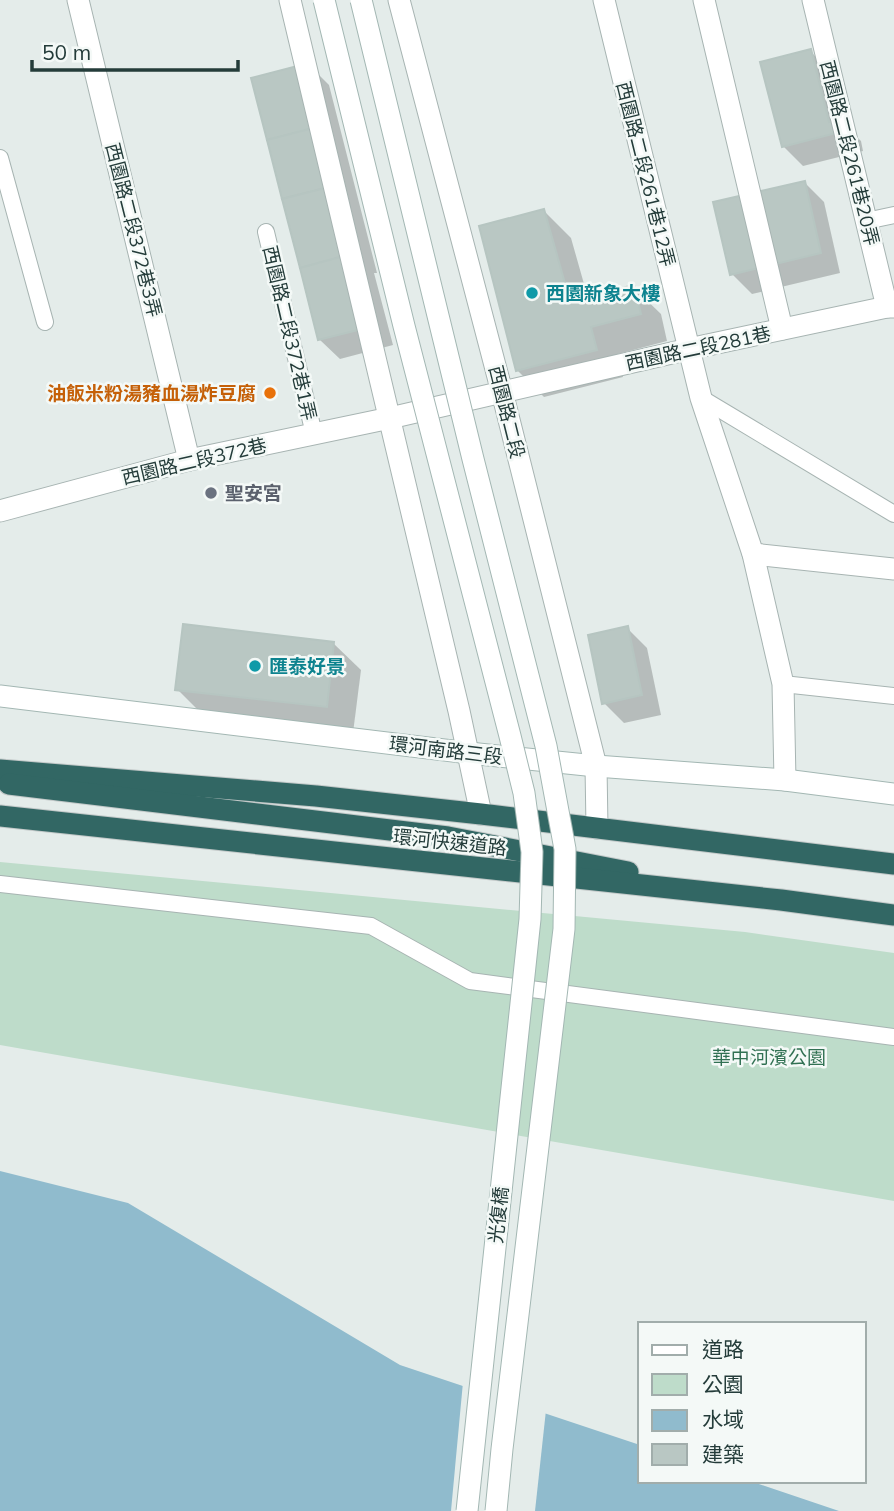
<svg xmlns="http://www.w3.org/2000/svg" width="894" height="1511" font-family="Mulish,'Noto Sans TC',sans-serif">
<rect width="100%" height="100%" fill="#e4ecea"/>
<path fill="#bedcca" d="M0 862 745 932 894 953V1201L0 1045Z"/>
<path fill="#90bbcd" d="M0 1171 128 1203 400 1365 640 1445V1481H750L839 1511H0Z"/>
<path fill="#e4ecea" d="M463 1382 546 1410 535 1511H451Z"/>
<g fill="#0003">
<path d="M810 51 830 71 843 124 861 141 863 151 803 166 783 146Z"/>
<path d="M309 65 329 85 377 273H374L393 345 340 359 320 340Z"/>
<path d="M804 182 824 202 840 273 752 294 732 274Z"/>
<path d="M544 211 571 238 588 298 633 287 661 314 667 341 618 354 623 377 544 397 517 370Z"/>
<path d="M627 628 647 648 661 715 624 723 604 703Z"/>
<path d="M333 643 361 670 353 733 204 716 177 689Z"/>
</g>
<g fill="#b9c7c3" stroke="#b6c5c1" stroke-width="2">
<path d="M811 49 829 122 841 119 844 131 782 147 760 62Z"/>
<path d="M309 63 325 125 267 140 251 78Z"/>
<path d="M325 125 341 184 282 199 267 140Z"/>
<path d="M805 181 821 253 730 275 713 202Z"/>
<path d="M341 184 355 253 300 268 282 199Z"/>
<path d="M544 209 570 301 634 285 641 314 591 327 597 350 516 371 479 226Z"/>
<path d="M355 253 374 326 318 340 300 268Z"/>
<path d="M183 624 334 642 327 707 175 690Z"/>
<path d="M628 626 642 695 602 704 588 635Z"/>
</g>
<g fill="none" stroke-linecap="round" stroke-linejoin="round">
<g stroke="#a7b4b2" stroke-width="18">
<g id="lane">
<path d="M0 158 45 322"/>
<path d="M866 221 894 215"/>
<path d="M266 232 314 434"/>
<path d="M701 398 894 514"/>
<path d="M783 684 894 696"/>
<path d="M0 884 371 926 470 981 894 1037"/>
</g>
</g>
<g stroke="#a7b4b2" stroke-width="23">
<g id="street">
<path d="M78 0 189 460"/>
<path d="M290 0 459 711 481 814"/>
<path d="M399 0 502 392 596 766 597 828"/>
<path d="M604 0 701 398 753 554 783 684 785 780"/>
<path d="M704 0 782 329"/>
<path d="M813 0 887 307"/>
<path d="M0 511 189 460 390 418 689 349 887 307H894"/>
<path d="M753 554 894 569"/>
</g>
</g>
<g stroke="#a3b7b3" stroke-width="23">
<path id="secondary" d="M0 696 469 753 596 766 785 780 894 794"/>
</g>
<g stroke="#c2c8c8" stroke-width="23">
<g id="highway">
<path d="M0 770 316 796 481 814 894 864"/>
<path d="M9 784 448 837 628 872"/>
<path d="M0 816 781 900 894 915"/>
</g>
</g>
<use href="#lane" stroke="#fff" stroke-width="16"/>
<use href="#street" stroke="#fff" stroke-width="21"/>
<use href="#secondary" stroke="#fff" stroke-width="21"/>
<use href="#highway" stroke="#326764" stroke-width="21"/>
<g stroke="#a3b7b3" stroke-width="23" stroke-linecap="butt">
<g id="secondary-bridge">
<path d="M324 0 404 326 510 736 524 793 532 852 530 919 467 1511"/>
<path d="M361 0 473 459 546 746 565 849 564 929 502 1449 496 1511"/>
</g>
</g>
<use href="#secondary-bridge" stroke="#fff" stroke-width="21"/>
</g>
<g fill="#0f9aa8" stroke="#f4f9f7" stroke-width="2.5">
<circle cx="532" cy="293" r="7"/>
<circle cx="255" cy="666" r="7"/>
</g>
<circle fill="#e8710a" stroke="#f4f9f7" stroke-width="2.5" cx="270" cy="393" r="7"/>
<circle fill="#6b7280" stroke="#f4f9f7" stroke-width="2.5" cx="211" cy="493" r="7"/>
<g text-anchor="middle" stroke-width="5" stroke-linejoin="round" paint-order="stroke">
<g font-size="19" fill="#243c3a" stroke="#f4f9f7">
<text transform="translate(850 153) rotate(76)" y="7">西園路二段261巷20弄</text>
<text transform="translate(646 174) rotate(76)" y="7">西園路二段261巷12弄</text>
<text transform="translate(134 230) rotate(76)" y="7">西園路二段372巷3弄</text>
<text transform="translate(290 333) rotate(77)" y="7">西園路二段372巷1弄</text>
<text transform="translate(698 348) rotate(-12)" y="7">西園路二段281巷</text>
<text transform="translate(507 412) rotate(76)" y="7">西園路二段</text>
<text transform="translate(194 461) rotate(-13)" y="7">西園路二段372巷</text>
<text transform="translate(446 750) rotate(7)" y="7">環河南路三段</text>
<text transform="translate(450 842) rotate(6)" y="7">環河快速道路</text>
<text transform="translate(498 1215) rotate(-84)" y="7">光復橋</text>
</g>
<g font-size="19" font-weight="bold" fill="#0d838f" stroke="#f4f9f7" text-anchor="start">
<text x="546" y="300">西園新象大樓</text>
<text x="269" y="673">匯泰好景</text>
</g>
<g font-size="19" font-weight="bold" fill="#c56008" stroke="#f4f9f7" text-anchor="end">
<text x="256" y="400">油飯米粉湯豬血湯炸豆腐</text>
</g>
<g font-size="19" font-weight="bold" fill="#5b616d" stroke="#f4f9f7" text-anchor="start">
<text x="225" y="500">聖安宮</text>
</g>
<g font-size="19" fill="#317153" stroke="#f4f9f7">
<text x="769" y="1064">華中河濱公園</text>
</g>
</g>
<rect x="638" y="1322" width="228" height="161" fill="#f4f9f7" stroke="#a1adab" stroke-width="2"/>
<rect x="652" y="1345" width="35" height="10" fill="#ffffff" stroke="#a1adab" stroke-width="2"/>
<text x="702" y="1357" font-size="21" fill="#243c3a">道路</text>
<rect x="652" y="1374" width="35" height="21" fill="#bedcca" stroke="#a1adab" stroke-width="2"/>
<text x="702" y="1392" font-size="21" fill="#243c3a">公園</text>
<rect x="652" y="1410" width="35" height="21" fill="#90bbcd" stroke="#a1adab" stroke-width="2"/>
<text x="702" y="1427" font-size="21" fill="#243c3a">水域</text>
<rect x="652" y="1444" width="35" height="21" fill="#b9c7c3" stroke="#a1adab" stroke-width="2"/>
<text x="702" y="1462" font-size="21" fill="#243c3a">建築</text>
<path d="M32 60v10h206v-10" fill="none" stroke="#243c3a" stroke-width="3.5"/>
<text x="42" y="60" font-size="21" fill="#243c3a" stroke="#f4f9f7" stroke-width="5" paint-order="stroke">50 m</text>
</svg>
